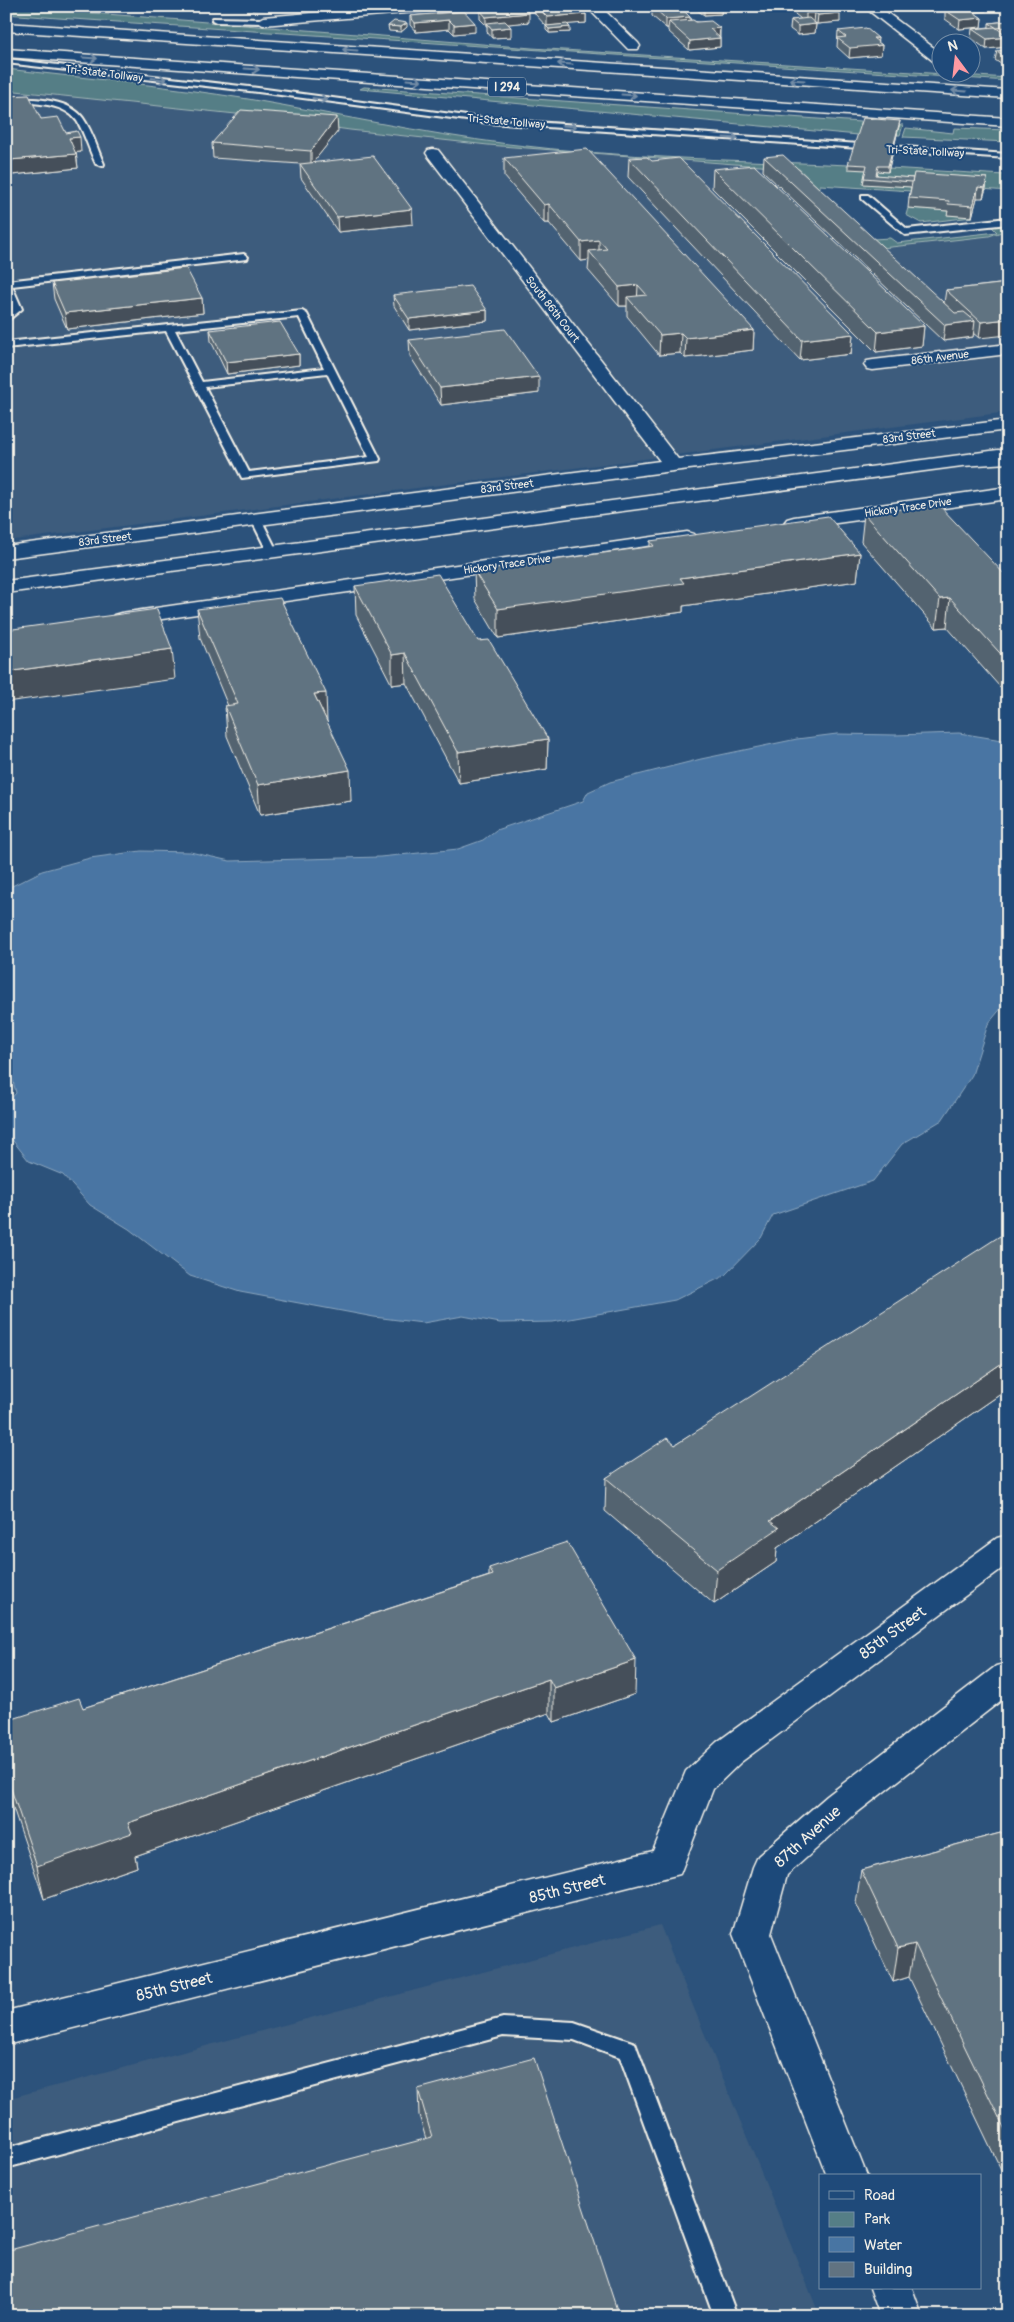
<svg xmlns="http://www.w3.org/2000/svg" width="1014" height="2322" font-family="Pangolin,sans-serif">
<rect width="100%" height="100%" fill="#2c527b"/>
<filter id="ink" filterUnits="userSpaceOnUse"><feTurbulence type="fractalNoise" baseFrequency=".02" numOctaves="2"/><feDisplacementMap in="SourceGraphic" scale="10" xChannelSelector="R" yChannelSelector="G"/><feConvolveMatrix kernelMatrix="1 2 1 2 8 2 1 2 1" color-interpolation-filters="sRGB"/></filter>
<g filter="url(#ink)">
<g fill="#3c5c7d">
<path d="M6 90 236 114 350 130 488 145 799 169 882 247 989 236 999 233 1008 241V412L6 541Z"/>
<path d="M660 1925 820 2316H6V2099Z"/>
</g>
<g fill="#557e86" stroke="#a4b8b7">
<path d="M6 6 532 48 1008 78V81L58 18 6 14Z"/>
<path d="M6 69C87 78 167 86 248 99 335 114 421 133 508 144 621 158 736 160 849 165L866 170 863 183 913 187 911 191 820 185V189L799 169 488 145 350 130 236 114 6 90Z"/>
<path d="M364 87 903 125 900 135H897L899 126 858 135 360 89Z"/>
<path d="M906 128 953 133 954 128 1008 130V142L903 137Z"/>
<path d="M889 168 1005 175 1008 176V191L875 181 878 171 887 172Z"/>
<path d="M908 208 948 211V215L973 217 921 223 906 215Z"/>
<path d="M1008 224V230L989 236 882 248 873 239 890 238 897 243 997 232 992 227Z"/>
</g>
<path fill="#4875a3" stroke="#8da7bf" d="M959 733 1008 741V1000L988 1024 972 1075 942 1120 902 1144 873 1181 773 1215 761 1238 724 1276 675 1300 553 1322 500 1323 463 1316 423 1323 374 1317 240 1292 190 1276 129 1229 90 1205 63 1175 29 1161 6 1132V1104L16 1093 11 1073 6 1067V889L42 871 90 858 141 851 190 852 230 861 380 857 458 849 483 840 496 830 583 801 588 792 610 782 701 759 797 739 837 734 895 735Z"/>
<g fill="none" stroke-linecap="round" stroke-linejoin="round">
<g stroke="#f4f1e8" stroke-width="4">
<g id="service">
<path d="M213 18 263 19 267 21 263 23 216 22 212 20Z"/>
<path d="M6 59 258 88 489 119 1008 154V158L489 123 258 92 6 63Z"/>
<path d="M6 98C29 99 68 97 83 118 93 132 97 149 104 164L103 166 96 164C89 150 85 134 77 121 63 101 27 103 6 102Z"/>
<path d="M862 195H868L907 229 1008 218V224L905 235 862 199Z"/>
<path d="M244 254 248 257 247 259 12 286 22 309 6 322V314L12 308 6 293V281Z"/>
<path d="M302 311 307 314 380 459 379 461 242 478 166 331 6 348V342ZM299 317 324 368 202 382 175 330ZM327 373 369 457 249 472 205 387Z"/>
<path d="M256 516 261 519 278 553 277 555 273 556 268 553 251 519Z"/>
<path d="M503 2018 574 2022 635 2043 737 2316H714L620 2057 574 2040 503 2036 6 2168V2148Z"/>
</g>
</g>
<g stroke="#f4f1e8" stroke-width="3">
<g id="minor">
<path d="M392 6H447L441 10 263 25 256 21 263 17Z"/>
<path d="M586 6H600L638 43 640 46 638 49H628Z"/>
<path d="M863 6H878L942 54V65L937 64Z"/>
<path d="M433 149 438 150 678 459 1008 420V430L673 471 6 558V546L660 461 428 156 426 153 428 150Z"/>
<path d="M1008 344V354L873 370 867 369 864 365 867 361 873 360Z"/>
<path d="M998 450 1008 451V463L962 466 6 593V581Z"/>
<path d="M1008 487V499L794 529 787 527 784 523 787 519 794 517Z"/>
<path d="M687 532 694 534 697 538 694 542 121 625 114 623 111 619 114 615 121 613Z"/>
<path d="M1008 1535V1564L741 1762 713 1789 680 1874 6 2045V2011L653 1851 686 1771 717 1742 997 1538Z"/>
<path d="M1008 1663V1695L853 1816 787 1875 771 1934 867 2176H827L733 1934 753 1867 758 1856 827 1796 996 1666Z"/>
<path d="M870 2288H912L922 2316H880Z"/>
</g>
</g>
<g stroke="#f4f1e8" stroke-width="3">
<g id="motorway">
<path d="M6 23 1008 90V98L6 31Z"/>
<path d="M6 49 1008 118V126L6 57Z"/>
</g>
</g>
<use href="#service" fill="#1f4a7a" fill-rule="evenodd"/>
<use href="#minor" fill="#1f4a7a" fill-rule="evenodd"/>
<use href="#motorway" fill="#1f4a7a" fill-rule="evenodd"/>
</g>
<g fill="#53636f" stroke="#f4f1e8">
<path d="M535 6H558L560 9 586 14V23L568 24 570 32 549 33 546 30V26L535 14Z"/>
<path d="M642 6H679L690 17V20L720 28V47L689 50 668 31V28H666L652 16V7L643 8Z"/>
<path d="M697 6H722L721 14 704 15 697 10Z"/>
<path d="M795 6H832L840 22 817 24 813 22 816 24 815 33 798 35 790 29 791 20 801 19 795 14Z"/>
<path d="M959 6H986V11L973 12 982 18 981 27 959 29 945 19V10L961 9 959 7Z"/>
<path d="M480 10 529 22 507 24 511 37 492 38 487 32V26L480 19Z"/>
<path d="M464 11 475 32 454 34 449 29 416 32 410 25V16Z"/>
<path d="M1008 21V32H1003L1008 36V47L986 49 971 38 972 29 989 27V23Z"/>
<path d="M388 26 407 27 401 32 389 31Z"/>
<path d="M838 31 878 38 877 42 882 45 881 55 849 58 837 47Z"/>
<path d="M1008 50V69L995 60 997 51Z"/>
<path d="M6 96 41 119 66 133 81 152H76L78 168 12 175 6 162Z"/>
<path d="M899 126 888 172 878 171 877 176 913 178H987L986 188 983 198H977L972 217 947 215 948 211 908 208 909 198 911 187 863 184 866 170 848 169V164Z"/>
<path d="M338 131 313 162 413 224 338 232 301 178 300 164 213 158 212 143Z"/>
<path d="M764 157 944 303 946 290 1008 283 979 338 973 333V337L943 341 763 171Z"/>
<path d="M504 158 754 330 753 350 685 358 680 353 659 355 627 316V306H619L588 270 589 260 581 261 549 223H544L504 176Z"/>
<path d="M629 158 652 161 853 334 851 354 800 360 628 177Z"/>
<path d="M713 169 924 326 922 346 876 352 712 188Z"/>
<path d="M52 283 202 298 203 313 67 329 54 299Z"/>
<path d="M393 295 487 310V321L409 330 394 306Z"/>
<path d="M210 330 299 354V365L227 374 211 341Z"/>
<path d="M409 340 539 393 441 405 410 356Z"/>
<path d="M864 514 1008 578V694L1007 695 947 627 936 628 861 542Z"/>
<path d="M650 541 860 553 857 581 683 606V612L498 638 475 599 474 571 650 546Z"/>
<path d="M355 586 478 641 548 739 547 769 459 783 406 683 392 685 356 615Z"/>
<path d="M197 609 327 723 351 801 260 815 227 736 225 706H228L200 638Z"/>
<path d="M1008 1242V1389L777 1548 776 1562 714 1604 605 1511 606 1478 675 1445Z"/>
<path d="M489 1568 635 1694 554 1722 549 1713 135 1856 137 1867 44 1899 6 1787V1721L83 1708 489 1576Z"/>
<path d="M1008 1831V2184L909 1977 893 1982 856 1903 861 1870Z"/>
<path d="M418 2089 619 2316 426 2139 419 2115Z"/>
</g>
<g fill="#44505a" stroke="#f4f1e8">
<path d="M252 6H274V8L252 10Z"/>
<path d="M643 6H663L643 8Z"/>
<path d="M704 6H722L721 14 704 15Z"/>
<path d="M932 6H952V7L932 9Z"/>
<path d="M986 6V11L967 13V8Z"/>
<path d="M529 13V22L489 26 487 23V26H486V17Z"/>
<path d="M806 13H815L814 22 806 23Z"/>
<path d="M840 13V22L817 24 818 15Z"/>
<path d="M586 14V23L547 26V17Z"/>
<path d="M690 17V26L669 22 668 28H666V19Z"/>
<path d="M982 18 981 27 959 29 960 20Z"/>
<path d="M449 20V29L416 32 415 23Z"/>
<path d="M407 23V27L401 32V27Z"/>
<path d="M475 23V32L454 34V25Z"/>
<path d="M816 24 815 33 798 35V26Z"/>
<path d="M511 27V37L492 38V29Z"/>
<path d="M570 27V32L549 33V29Z"/>
<path d="M1008 27V32L996 33 997 28Z"/>
<path d="M720 28 719 38 710 29Z"/>
<path d="M1008 37V47L986 49 987 39Z"/>
<path d="M720 38V47L689 50 690 41Z"/>
<path d="M873 38H878L877 46 882 45 881 55 849 58 850 48Z"/>
<path d="M337 117 338 131 311 165V151Z"/>
<path d="M900 121 899 126 888 172V166Z"/>
<path d="M80 137 81 152 70 153 69 138Z"/>
<path d="M76 154 78 168 12 175 10 160Z"/>
<path d="M987 178 986 188 983 198Z"/>
<path d="M978 187 977 198 972 217 973 206Z"/>
<path d="M549 204V223H544V205Z"/>
<path d="M412 209 413 224 338 232 337 217Z"/>
<path d="M599 240V259L589 251V260L581 261V242Z"/>
<path d="M638 285 637 304 627 297V306H619V287Z"/>
<path d="M202 298 203 313 67 329 65 313Z"/>
<path d="M487 310V321L409 330V319Z"/>
<path d="M1008 319V335L979 338 981 322Z"/>
<path d="M975 321 973 337 943 341 945 325Z"/>
<path d="M924 326 922 346 876 352 878 332Z"/>
<path d="M754 330 753 350 685 358 686 338Z"/>
<path d="M681 333 680 353 659 355 660 335Z"/>
<path d="M853 334 851 354 800 360 802 340Z"/>
<path d="M299 354V365L227 374 226 362Z"/>
<path d="M539 377V393L441 405 440 388Z"/>
<path d="M860 553 857 581 683 606V612L498 638V609L680 578Z"/>
<path d="M950 598 947 627 936 628 940 599Z"/>
<path d="M172 649 175 679 6 702V672Z"/>
<path d="M405 653 406 683 392 685V655Z"/>
<path d="M326 693 327 722 314 694Z"/>
<path d="M548 739 547 769 459 783 458 752Z"/>
<path d="M350 770 351 801 260 815 258 785Z"/>
<path d="M1008 1359V1389L777 1548 776 1562 714 1604 717 1570 770 1521Z"/>
<path d="M636 1660 635 1694 554 1722V1688Z"/>
<path d="M549 1679V1713L135 1856 137 1867 44 1899 37 1866 128 1823Z"/>
<path d="M915 1944 909 1977 893 1982 898 1948Z"/>
</g>
<g fill="#617381" stroke="#f4f1e8">
<path d="M522 6 529 13 486 17 480 10Z"/>
<path d="M536 6H558L560 9 579 7 586 14 547 17Z"/>
<path d="M679 6 690 17 666 19 653 7Z"/>
<path d="M797 6H832L840 13 818 15 815 13H806Z"/>
<path d="M965 6H984L967 8Z"/>
<path d="M968 8 982 18 960 20 945 10Z"/>
<path d="M464 11 475 23 454 25 449 20 415 23 410 16Z"/>
<path d="M809 18 816 24 798 26 791 20Z"/>
<path d="M693 20 696 22 711 21 720 28 710 29 720 38 690 41 669 22Z"/>
<path d="M394 21 407 23 401 27 388 26Z"/>
<path d="M505 21 511 27 492 29 487 23Z"/>
<path d="M1008 21V27L997 28 989 23Z"/>
<path d="M567 24 570 27 549 29 546 26Z"/>
<path d="M995 27 1008 36V37L987 39 972 29Z"/>
<path d="M866 28 878 38H873L882 45 850 48 837 38 846 37 838 31Z"/>
<path d="M1008 50V59L997 51Z"/>
<path d="M29 95 41 119 58 117 66 133 77 131 80 137 69 138 76 154 10 160 6 152V96Z"/>
<path d="M241 110 337 117 311 151 212 143Z"/>
<path d="M863 118 900 121 888 166H878L876 175 913 178 912 182 864 178 867 165 848 164Z"/>
<path d="M587 149 754 330 686 338 681 333 660 335 627 297 647 295 638 285 619 287 589 251 607 249 599 240 581 242 549 204 544 205 504 158Z"/>
<path d="M783 155 955 313 964 312 975 321 945 325 764 157Z"/>
<path d="M373 156 412 209 337 217 300 164Z"/>
<path d="M647 157 652 161 679 158 853 334 802 340 629 158Z"/>
<path d="M754 165 924 326 878 332 713 169Z"/>
<path d="M914 173 987 178 985 188 978 187 973 206 948 204 949 201 909 198Z"/>
<path d="M186 268 202 298 65 313 52 283Z"/>
<path d="M1008 283V319L981 322 946 290Z"/>
<path d="M470 286 487 310 409 319 393 295Z"/>
<path d="M280 322 299 354 226 362 210 330Z"/>
<path d="M505 329 539 377 440 388 409 340Z"/>
<path d="M938 504 1008 578V662L950 598 940 599 864 514Z"/>
<path d="M828 516 860 553 680 578 684 583 498 609 474 571 654 546 650 541Z"/>
<path d="M438 574 478 641 489 640 548 739 458 752 405 653 392 655 355 586Z"/>
<path d="M280 598 326 693 314 694 350 770 258 785 225 706 238 704 197 609Z"/>
<path d="M157 609 172 649 6 672V630Z"/>
<path d="M1000 1236 1008 1242V1359L770 1521 779 1528 717 1570 606 1478 667 1438 675 1445Z"/>
<path d="M567 1542 636 1660 554 1688 549 1679 128 1823 132 1833 37 1866 6 1774V1721L79 1698 83 1708 493 1575 489 1568Z"/>
<path d="M1008 1831V2136L915 1944 898 1948 861 1870Z"/>
<path d="M534 2058 619 2316H6V2251L432 2137 418 2089Z"/>
</g>
<defs><path id="oneway-shaft" d="M-6 0H5M1.5-3L5.5 0L1.5 3" fill="none" stroke-width="1.6" stroke-linecap="round" stroke-linejoin="round" transform="scale(1.25)"/></defs>
<g stroke="#748da6">
<use href="#oneway-shaft" transform="translate(350 50) rotate(-176)"/>
<use href="#oneway-shaft" transform="translate(90 58) rotate(4)"/>
<use href="#oneway-shaft" transform="translate(565 64) rotate(-176)"/>
<use href="#oneway-shaft" transform="translate(252 69) rotate(4)"/>
<use href="#oneway-shaft" transform="translate(159 79) rotate(7)"/>
<use href="#oneway-shaft" transform="translate(414 80) rotate(4)"/>
<use href="#oneway-shaft" transform="translate(797 80) rotate(-176)"/>
<use href="#oneway-shaft" transform="translate(959 91) rotate(-176)"/>
<use href="#oneway-shaft" transform="translate(629 95) rotate(4)"/>
<use href="#oneway-shaft" transform="translate(320 99) rotate(7)"/>
<use href="#oneway-shaft" transform="translate(569 126) rotate(4)"/>
<use href="#oneway-shaft" transform="translate(731 138) rotate(4)"/>
</g>
</g>
<g text-anchor="middle" stroke-width="4" stroke-linejoin="round" paint-order="stroke">
<g font-size="11" fill="#f4f1e8" stroke="#1f4a7a">
<text transform="translate(104 73) rotate(7)" y="4">Tri-State Tollway</text>
<text transform="translate(506 121) rotate(5)" y="4">Tri-State Tollway</text>
<text transform="translate(925 151) rotate(3)" y="4">Tri-State Tollway</text>
<text transform="translate(553 309) rotate(52)" y="4">South 86th Court</text>
<text transform="translate(940 357) rotate(-7)" y="4">86th Avenue</text>
<text transform="translate(909 436) rotate(-7)" y="4">83rd Street</text>
<text transform="translate(507 486) rotate(-7)" y="4">83rd Street</text>
<text transform="translate(908 507) rotate(-8)" y="4">Hickory Trace Drive</text>
<text transform="translate(105 539) rotate(-7)" y="4">83rd Street</text>
<text transform="translate(507 564) rotate(-8)" y="4">Hickory Trace Drive</text>
</g>
<rect fill="#1f4a7a" stroke="#b4bfc7" stroke-width="1" x="488" y="77.5" width="38" height="19" rx="4"/>
<g font-size="12" font-weight="bold" fill="#f4f1e8">
<text x="507" y="91">I 294</text>
</g>
<g font-size="16" fill="#f4f1e8" stroke="#1f4a7a">
<text transform="translate(892 1632) rotate(-36)" y="6">85th Street</text>
<text transform="translate(807 1836) rotate(-42)" y="6">87th Avenue</text>
<text transform="translate(567 1888) rotate(-14)" y="6">85th Street</text>
<text transform="translate(174 1986) rotate(-14)" y="6">85th Street</text>
</g>
</g>
<rect width="1014" height="2322" fill="none" stroke="#1f4a7a" stroke-width="25"/>
<rect x="12" y="12" width="989" height="2297" fill="none" stroke="#f4f1e8" stroke-width="2" filter="url(#ink)"/>
<rect x="819" y="2174" width="162" height="115" fill="#1f4a7a" stroke="#748da6"/>
<rect x="829" y="2191" width="25" height="8" fill="#1f4a7a" stroke="#748da6"/>
<text x="864" y="2200" font-size="15" fill="#f4f1e8">Road</text>
<rect x="829" y="2212" width="25" height="15" fill="#557e86" stroke="#748da6"/>
<text x="864" y="2224" font-size="15" fill="#f4f1e8">Park</text>
<rect x="829" y="2237" width="25" height="15" fill="#4875a3" stroke="#748da6"/>
<text x="864" y="2250" font-size="15" fill="#f4f1e8">Water</text>
<rect x="829" y="2262" width="25" height="15" fill="#617381" stroke="#748da6"/>
<text x="864" y="2274" font-size="15" fill="#f4f1e8">Building</text>
<g transform="translate(956 58) rotate(345)"><circle r="24" fill="#1f4a7a" stroke="#748da6"/>
<path d="M0-4L9 19L0 12L-9 19Z" fill="#ff9aa2"/>
<text y="-8" font-size="14" font-weight="bold" text-anchor="middle" fill="#f4f1e8">N</text>
</g>
</svg>
